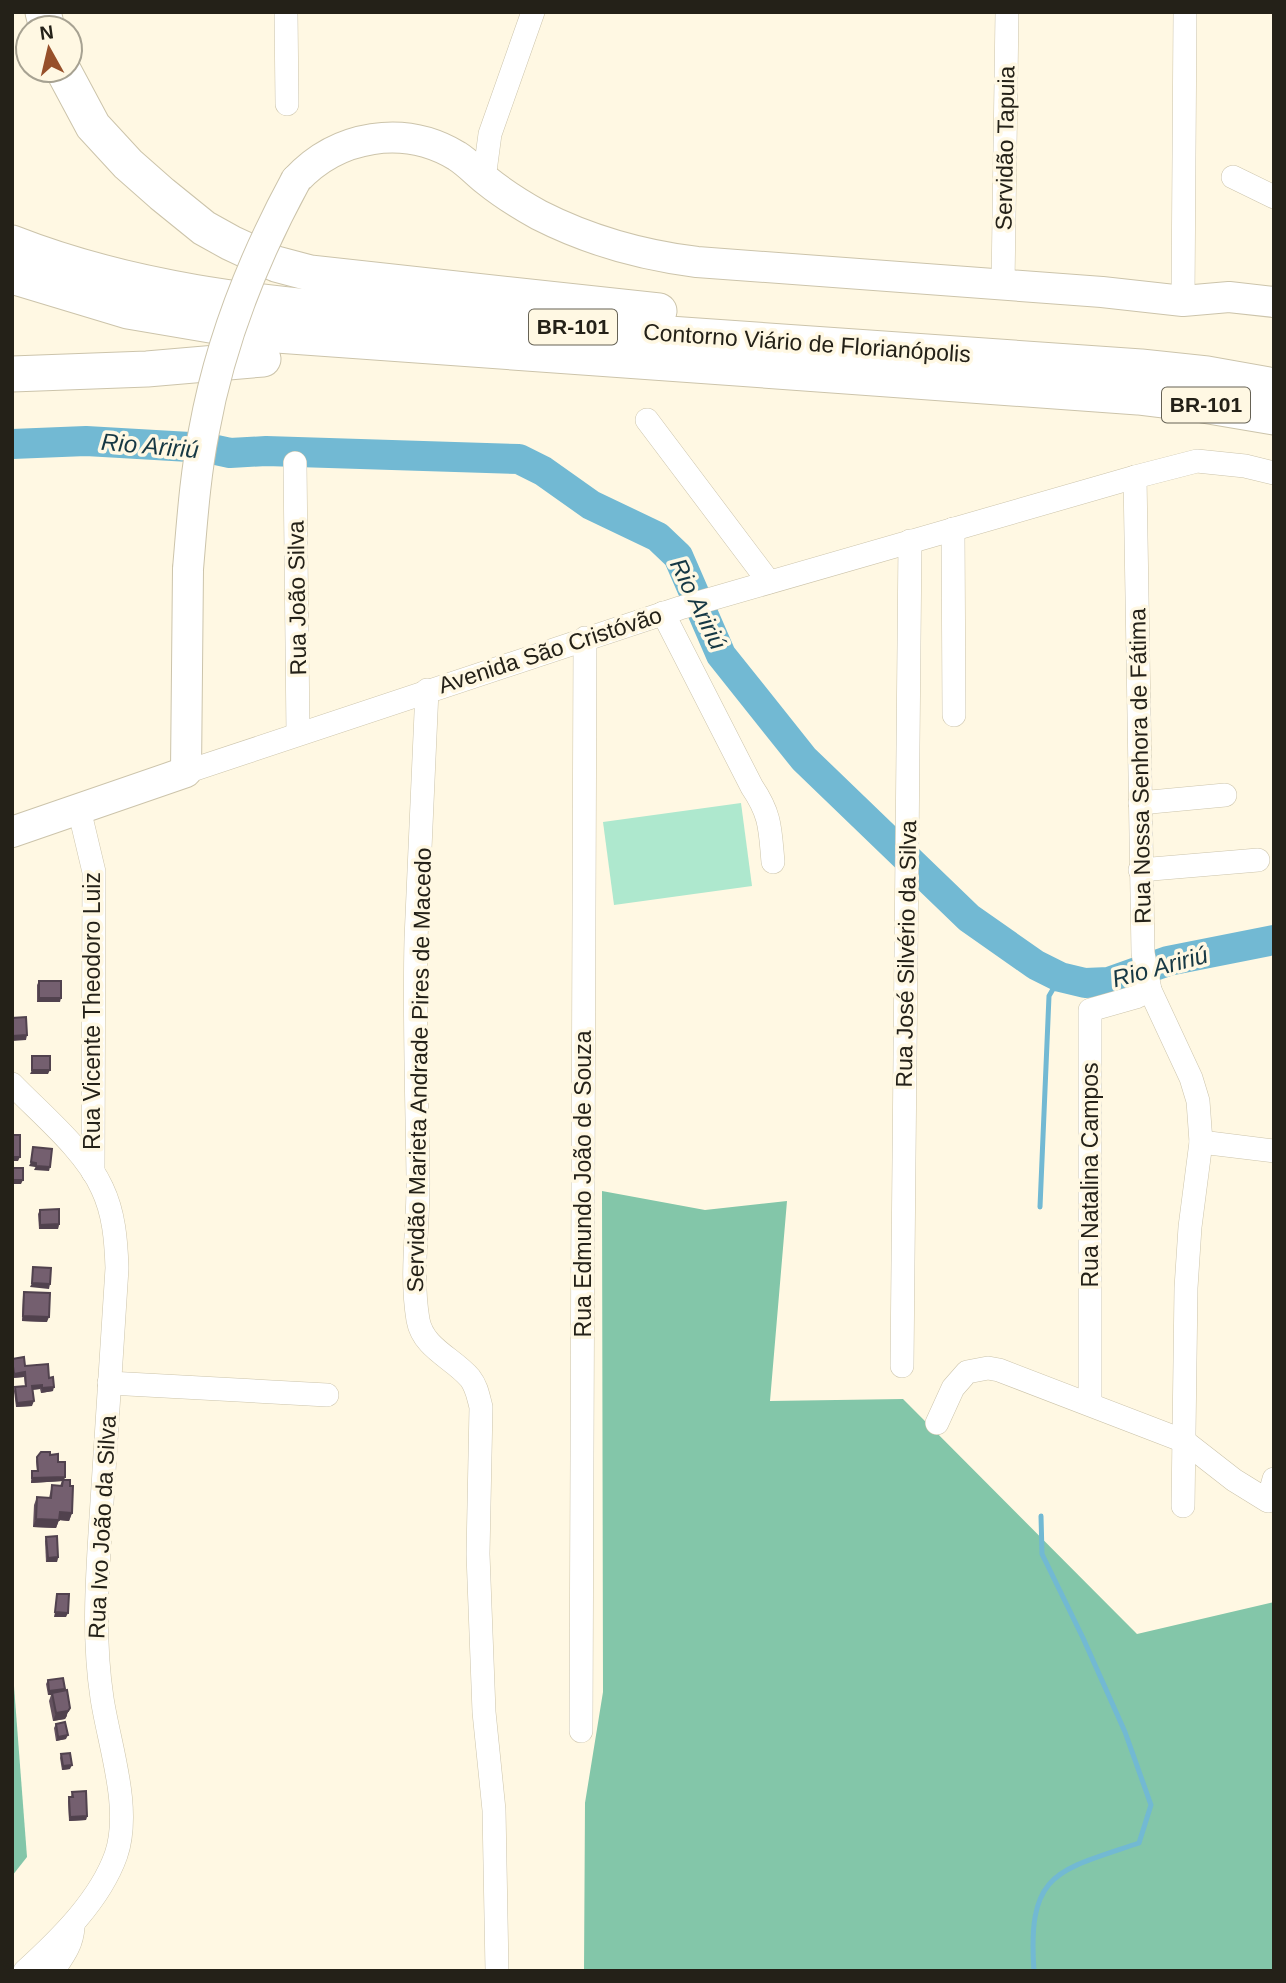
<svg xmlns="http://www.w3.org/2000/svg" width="1286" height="1983" font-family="Helvetica,sans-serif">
<rect width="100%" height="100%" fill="#fff8e3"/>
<path fill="#aee8ce" d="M741 803 752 886 614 905 603 822Z"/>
<g fill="#83c6a9">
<path d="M602 1191 705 1210 787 1201 770 1401 903 1399 1137 1634 1274 1602V1971H584L585 1803 603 1692Z"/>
<path d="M12 1660 27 1857 12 1876Z"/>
</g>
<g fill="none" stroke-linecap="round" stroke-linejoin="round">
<g stroke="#72b9d3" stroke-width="5">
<path d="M1040 1207 1049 996 1060 977"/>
<path d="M1034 1971C1027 1872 1056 1871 1139 1843L1151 1805 1125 1732 1083 1638 1042 1554 1041 1516"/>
</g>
<path stroke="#72b9d3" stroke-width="30" d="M12 444 86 441 207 448 230 453 266 451 519 459 543 471 591 505 658 537 678 556 721 655 804 759 969 918 1036 965 1060 977 1085 983 1109 982 1168 961 1274 940"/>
<g stroke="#ccc4ab" stroke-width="24">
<g id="minor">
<path d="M286 12 287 104"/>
<path d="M1233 177 1274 197"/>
<path d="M484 179 490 134 533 12"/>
<path d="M1003 285 1007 12"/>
<path d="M1183 301 1185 12"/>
<path d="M647 420 769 582"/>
<path d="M295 463 298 734"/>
<path d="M1135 477 1143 953 1150 990 1191 1078 1198 1101 1201 1142 1190 1227 1186 1288 1183 1506"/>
<path d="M953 529 954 715"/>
<path d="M663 613 752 787C771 815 770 829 773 862"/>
<path d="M427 690C424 773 419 856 416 939 414 1018 417 1098 418 1177 419 1225 410 1272 418 1320 423 1348 453 1358 470 1378 477 1387 478 1396 481 1407L478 1554 484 1712 494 1810 497 1971"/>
<path d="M186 772 680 608 1135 477 1197 461 1245 466 1274 473"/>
<path d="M1140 803 1225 795"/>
<path d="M79 809 94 872 93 1172"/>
<path d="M1140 870 1258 860"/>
<path d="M12 1084C41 1114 85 1150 102 1188 114 1213 116 1240 117 1268 112 1346 107 1424 102 1502 98 1567 92 1633 102 1698 109 1745 132 1808 116 1855 100 1900 60 1939 25 1971"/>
<path d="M1201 1142 1274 1151"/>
<path d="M902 1366 910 541"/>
<path d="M109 1383 327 1395"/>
<path d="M1090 1404V1010L1136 997 1150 990"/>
<path d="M937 1423 953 1388 967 1372 988 1368 999 1370 1184 1441 1234 1480 1268 1501 1274 1479"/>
<path d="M581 1731 585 638"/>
<path d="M53 1971C63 1956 72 1945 73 1927"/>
</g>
</g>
<g stroke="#ccc4ab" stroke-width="32">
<g id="major">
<path d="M296 180C338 135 404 124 457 156 468 163 476 172 486 180 502 193 521 205 539 215 590 241 641 255 697 262L1102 292 1183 301 1229 297 1274 302"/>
<path d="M12 832 186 772 188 569"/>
</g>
</g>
<g stroke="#ccc4ab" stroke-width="37">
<g id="highway">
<path d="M43 12 47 28"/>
<path d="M63 70 93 126 128 164 162 194 204 228 231 243 276 264 310 273 659 311"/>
<path d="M12 243C132 290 257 304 384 314L1141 367 1207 374 1274 386"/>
<path d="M12 276 128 311 263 334 1138 397 1203 405 1274 417"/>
<path d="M12 374 147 369 263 359"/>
</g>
</g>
<use href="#minor" stroke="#fff" stroke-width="23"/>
<use href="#major" stroke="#fff" stroke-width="30"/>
<use href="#highway" stroke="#fff" stroke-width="35"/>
<g stroke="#ccc4ab" stroke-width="32" stroke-linecap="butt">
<path id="major-bridge" d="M188 569C192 523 195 476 204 431 220 342 253 259 296 180"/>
</g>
<use href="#major-bridge" stroke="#fff" stroke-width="30"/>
</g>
<g fill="#64525f">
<path d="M39 981 60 1002H37V985Z"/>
<path d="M40 1210 59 1224 58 1229H39L38 1214Z"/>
<path d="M24 1292 47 1322 22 1321 23 1296Z"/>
<path d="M12 1359 25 1366 49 1378 53 1391 41 1393 40 1389 32 1390V1406L16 1407 14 1391 15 1387 25 1386 24 1377 12 1378Z"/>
<path d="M50 1455 58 1462 64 1480 72 1513 69 1521 59 1520 56 1528 33 1527 34 1505 37 1497 49 1498 52 1485 60 1486 62 1481 31 1483 32 1471H37L36 1461 37 1457Z"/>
<path d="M46 1537 58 1557 57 1562H46L45 1541Z"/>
<path d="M48 1680 64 1690 67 1716 65 1719 53 1721 49 1701 51 1695H48L46 1684Z"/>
<path d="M56 1724 66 1739 56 1741 54 1728Z"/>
<path d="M61 1754 70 1769 62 1770 60 1758Z"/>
<path d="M72 1792 87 1816 86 1820 69 1821 68 1801 69 1797H71Z"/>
</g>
<g fill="#51424e">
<path d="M39 998H61L60 1002H37Z"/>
<path d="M27 1035 26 1040 12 1041V1036Z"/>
<path d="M32 1070H50L48 1074H30Z"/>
<path d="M12 1157H20L18 1161H12Z"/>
<path d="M31 1162 36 1163 35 1167 29 1166Z"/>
<path d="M36 1166 50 1167 49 1171 34 1170Z"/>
<path d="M12 1180H23L21 1184H12Z"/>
<path d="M59 1224 58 1229H39L40 1225Z"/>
<path d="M32 1283 50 1284 49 1289 30 1287Z"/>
<path d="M23 1316 49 1317 47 1322 22 1321Z"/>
<path d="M25 1372 24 1377 12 1378 14 1374Z"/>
<path d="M42 1385 40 1389 30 1390 32 1386Z"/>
<path d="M54 1387 53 1391 41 1393 42 1388Z"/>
<path d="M34 1401 32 1406 16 1407 17 1403Z"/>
<path d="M65 1477 64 1481 31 1483 32 1478Z"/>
<path d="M60 1512 72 1513 69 1521 59 1520 56 1528 33 1527 36 1519Z"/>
<path d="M58 1557 57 1562H46L48 1558Z"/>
<path d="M55 1612 68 1613 66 1617H54Z"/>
<path d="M65 1689 63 1693H52L51 1695H48L49 1691Z"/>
<path d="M70 1708 65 1719 53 1721 56 1713Z"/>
<path d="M68 1735 66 1739 56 1741 58 1737Z"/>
<path d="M72 1765 70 1769 62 1770 63 1766Z"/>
<path d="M87 1816 86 1820 69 1821 70 1817Z"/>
</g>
<g fill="#745f6f" stroke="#51424e" stroke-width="2">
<rect x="39" y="981" width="22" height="17"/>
<path d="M26 1017 27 1035 12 1036V1018Z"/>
<rect x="32" y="1056" width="18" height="14"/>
<rect x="12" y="1135" width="8" height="22"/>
<path d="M33 1147 52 1149 50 1167 36 1166V1163L31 1162Z"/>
<rect x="12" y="1168" width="11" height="12"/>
<path d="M59 1209V1224L40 1225V1210Z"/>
<path d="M33 1267 51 1268 50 1284 32 1283Z"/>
<path d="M24 1292 50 1293 49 1317 23 1316Z"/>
<path d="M24 1357 25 1366 48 1364 49 1378 53 1377 54 1387 42 1388V1385L32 1386 34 1401 17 1403 15 1387 26 1386 25 1372 14 1374 12 1359Z"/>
<path d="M41 1452H50V1455L58 1454V1462H65V1477L32 1478V1471H38L37 1457Z"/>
<path d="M63 1480H70V1486H73L72 1513 60 1512 59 1520 36 1519 37 1497 51 1498 52 1485 62 1486Z"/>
<path d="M57 1536 58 1557 48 1558 46 1537Z"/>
<path d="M57 1594H69L68 1613 55 1612Z"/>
<path d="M63 1678 65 1689 49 1691 48 1680Z"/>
<path d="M67 1690 70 1708 68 1711 56 1713 52 1693Z"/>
<path d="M65 1722 68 1735 58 1737 56 1724Z"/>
<path d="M70 1753 72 1765 63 1766 61 1754Z"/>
<path d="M86 1791 87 1816 70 1817 69 1797H73L72 1792Z"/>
</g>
<g text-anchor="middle" stroke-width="7" stroke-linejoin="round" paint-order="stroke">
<g fill="#fff8e3" stroke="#666255" stroke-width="2">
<rect x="529" y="309.5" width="88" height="35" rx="5"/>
<rect x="1162" y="387.5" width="88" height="35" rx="5"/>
</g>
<g font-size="21" font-weight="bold" fill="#242118">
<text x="573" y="334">BR-101</text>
<text x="1206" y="412">BR-101</text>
</g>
<g font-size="23" fill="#242118" stroke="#fff8e3">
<text transform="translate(1005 148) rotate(-89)" y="8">Servidão Tapuia</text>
<text transform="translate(807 343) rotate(4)" y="8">Contorno Viário de Florianópolis</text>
<text transform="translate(297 598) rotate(-91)" y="8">Rua João Silva</text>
<text transform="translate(550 650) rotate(-18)" y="8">Avenida São Cristóvão</text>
<text transform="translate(1140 766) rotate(-91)" y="8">Rua Nossa Senhora de Fátima</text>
<text transform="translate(906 954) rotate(-89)" y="8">Rua José Silvério da Silva</text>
<text transform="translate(92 1011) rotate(-90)" y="8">Rua Vicente Theodoro Luiz</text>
<text transform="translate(419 1070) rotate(-89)" y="8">Servidão Marieta Andrade Pires de Macedo</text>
<text transform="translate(1090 1175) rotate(-90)" y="8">Rua Natalina Campos</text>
<text transform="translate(583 1184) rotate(-90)" y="8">Rua Edmundo João de Souza</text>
<text transform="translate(102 1527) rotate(-87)" y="8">Rua Ivo João da Silva</text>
</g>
<g font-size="24" font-style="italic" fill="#163844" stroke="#fff8e3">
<text transform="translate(150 446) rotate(5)" y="8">Rio Aririú</text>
<text transform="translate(698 604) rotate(64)" y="8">Rio Aririú</text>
<text transform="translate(1160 967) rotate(-15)" y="8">Rio Aririú</text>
</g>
</g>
<rect width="1286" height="1983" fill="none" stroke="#242118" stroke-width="28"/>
<g transform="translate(49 49) rotate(352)"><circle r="33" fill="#fff8e3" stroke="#a7a292" stroke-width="2"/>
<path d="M0-5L12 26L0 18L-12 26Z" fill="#97502a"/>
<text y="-10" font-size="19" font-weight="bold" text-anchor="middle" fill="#242118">N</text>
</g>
</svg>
